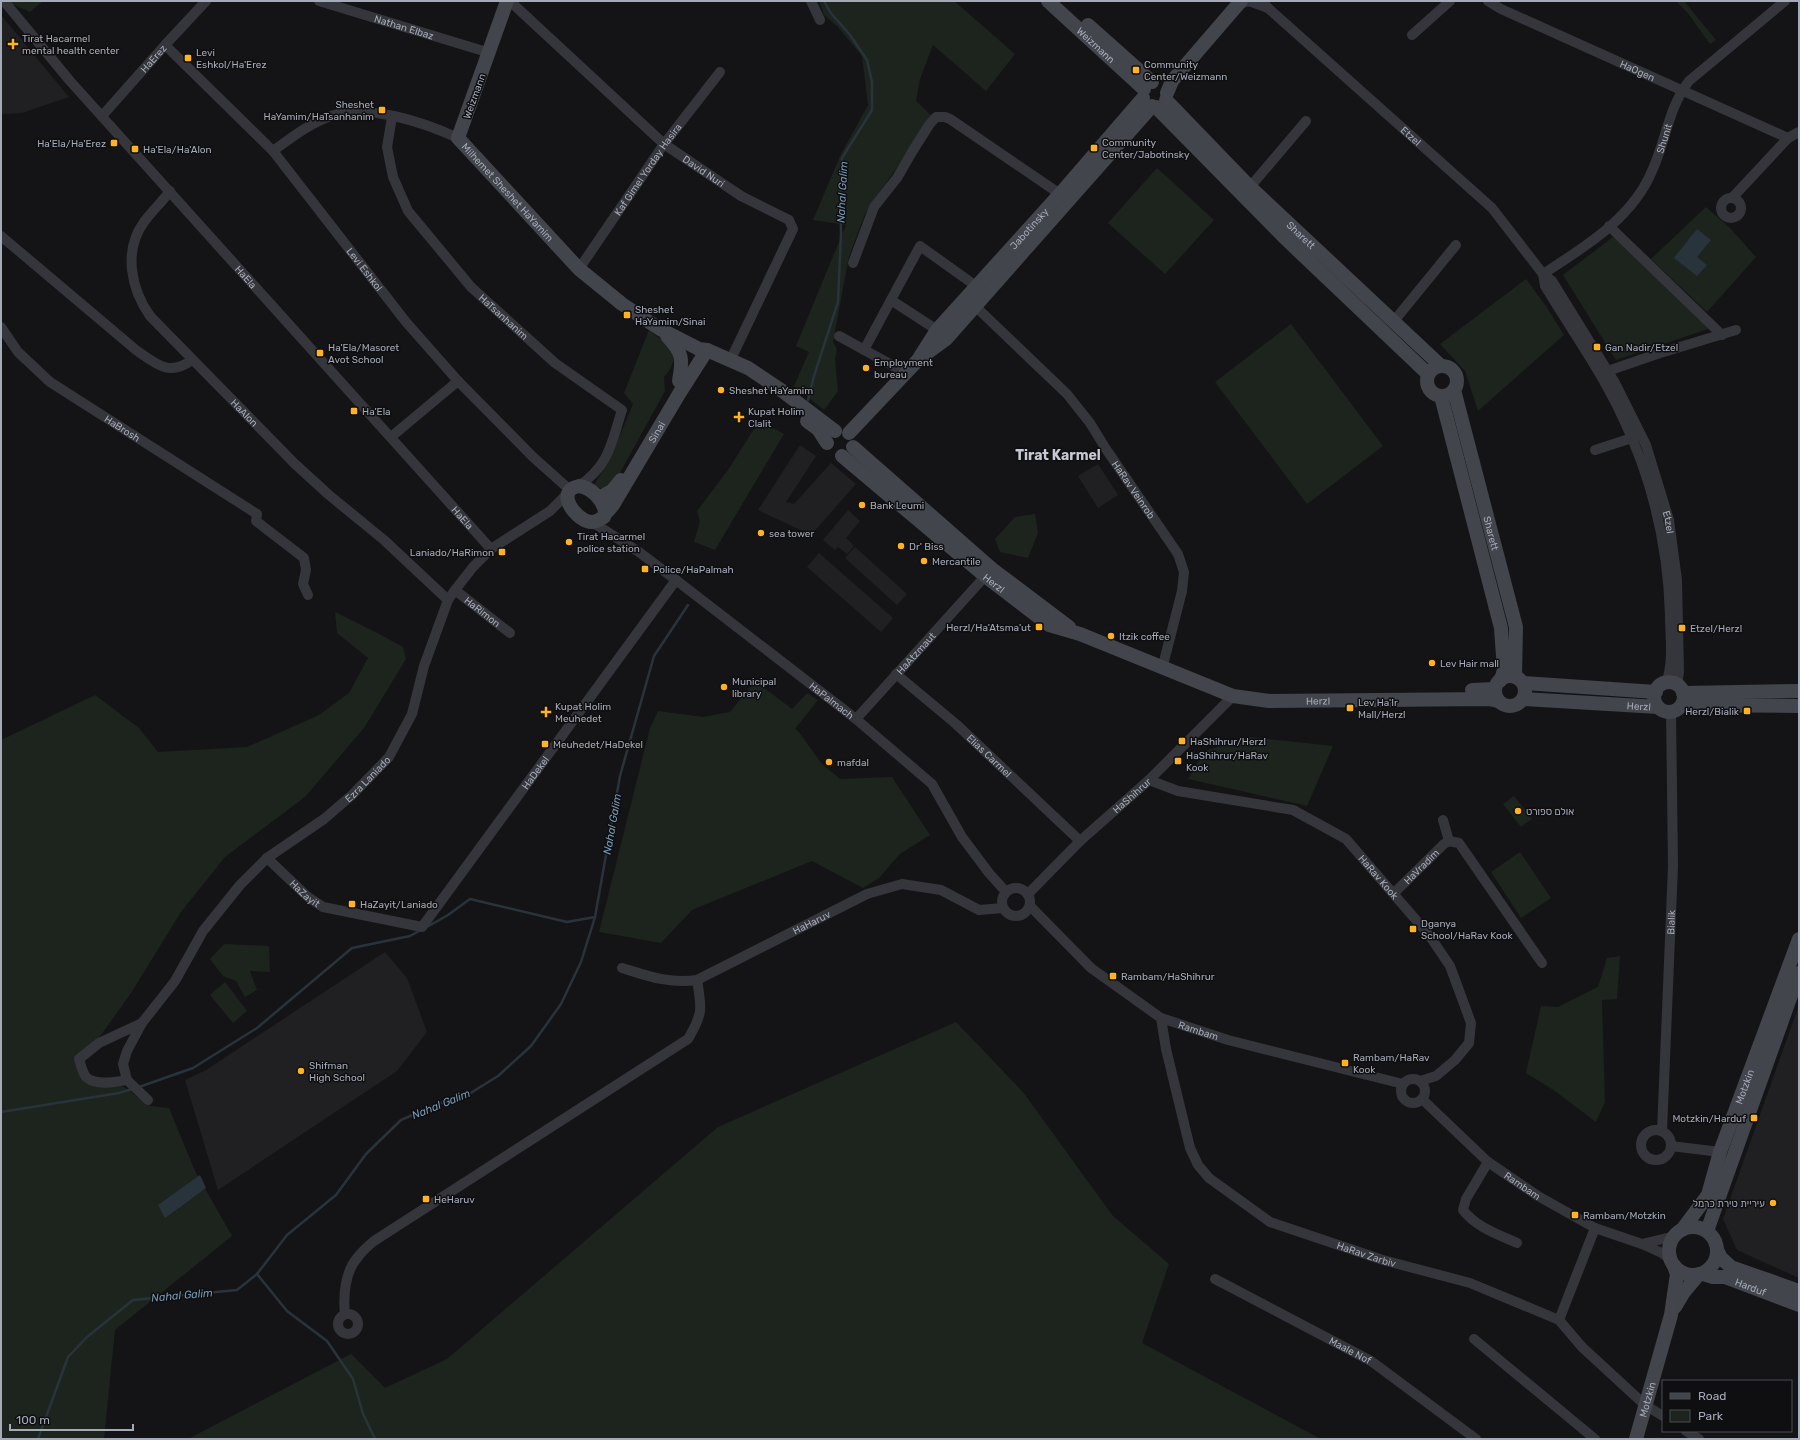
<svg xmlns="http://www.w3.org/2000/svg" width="1800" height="1440" font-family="Rubik,'Noto Sans Hebrew',sans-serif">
<rect width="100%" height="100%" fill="#141416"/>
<g fill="#202023">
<path d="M1 15 49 73 69 97 22 113 1 114Z"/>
<path d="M800 445 816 456 786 502 794 504 831 463 856 484 811 535 758 510Z"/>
<path d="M1098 464 1118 495 1098 508 1078 476Z"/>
<path d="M848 510 860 521 846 538 854 546 847 554 838 547 835 550 823 540Z"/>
<path d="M855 547 907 594 897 605 845 558Z"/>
<path d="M819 553 893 618 881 632 807 567Z"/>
<path d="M385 952 407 978 427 1032 397 1071 218 1190 185 1080 206 1070Z"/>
<path d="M1799 1005V1278L1737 1250 1723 1219Z"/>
</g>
<g fill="#1c241d">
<path d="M5 1H43L30 12Z"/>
<path d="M819 1H954L1015 54 986 91 933 45 920 79 916 101 932 116 865 214 849 256 833 342 837 349 835 359 838 391 824 410 794 386 809 352 796 346 846 225 813 220 841 154 868 105 862 56 838 27 824 15Z"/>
<path d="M1676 1H1684L1716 40 1710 44 1687 12Z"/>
<path d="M1157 168 1214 220 1165 274 1108 223Z"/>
<path d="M1706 207 1729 227 1756 257 1707 312 1651 259Z"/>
<path d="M1613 237 1711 328 1616 360 1563 275Z"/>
<path d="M1526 279 1546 306 1564 335 1478 411 1465 371 1440 344Z"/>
<path d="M1291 324 1383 446 1307 504 1215 382Z"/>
<path d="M649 330C668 345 685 354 664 377L665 391 616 480 604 490 594 485 611 457 633 404 624 393Z"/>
<path d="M759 421 784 434 715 550 694 542 700 521 697 511 730 467Z"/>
<path d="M1035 514 1038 533 1028 558 1000 552 995 539 1015 517Z"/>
<path d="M335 612 383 636 403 647 406 659 364 728 305 797 225 857 181 912 131 993 81 1063 88 1076 124 1087 150 1106 169 1108 195 1171 232 1236 115 1330 104 1439H1V740L95 695 139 728 158 752 247 747 319 715 349 693 368 658 337 633Z"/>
<path d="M755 681 792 709 807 693 818 700 795 729 798 731 822 764 840 779 892 777 930 835 900 854 879 878 863 888 812 861 692 910 661 943 599 932 650 728 658 711 703 717 730 712Z"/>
<path d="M1250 737 1333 746 1307 806 1188 779 1205 751Z"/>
<path d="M1514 796 1532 819 1521 827 1503 804Z"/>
<path d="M1520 852 1551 898 1521 918 1491 872Z"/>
<path d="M224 944 269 946 270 972 250 971 257 990 245 997 236 981 223 976 210 959Z"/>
<path d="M1620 956 1617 999 1602 1000 1605 1102 1596 1122 1555 1091 1526 1073 1541 1006 1558 1007 1598 987 1607 958Z"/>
<path d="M225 982 247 1011 233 1023 210 995Z"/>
<path d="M956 1022 1023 1092 1113 1216 1169 1264 1142 1343 1321 1439H188L351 1354 385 1388 447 1359 718 1127Z"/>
</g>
<g fill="#29333b">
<path d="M1697 229 1711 240 1697 257 1707 265 1697 276 1674 258Z"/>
<path d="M200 1175 206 1188 165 1218 158 1205Z"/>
</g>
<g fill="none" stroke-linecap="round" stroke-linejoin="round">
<g stroke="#29333b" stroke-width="2.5">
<path d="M808 400 814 376 838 302 841 233 840 181 842 158 872 110V82L867 60 850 35 830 12 824 1"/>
<path d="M427 927 448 915 470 899 567 922 595 917"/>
<path d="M139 1087 193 1068 257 1028 352 948 410 936 421 930"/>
<path d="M1 1112 119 1093 132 1089"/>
<path d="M257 1274 287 1311 327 1341 353 1379 363 1414 375 1439"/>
<path d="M38 1439 68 1357 87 1337 133 1300 237 1290 257 1274 287 1235 336 1195 366 1154 401 1120 438 1104 469 1094 498 1076 531 1046 561 1004 581 962 595 917 620 776 654 656 688 605"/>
</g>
<g stroke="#35363b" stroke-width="10">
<path id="s1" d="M4 1 70 81 491 549"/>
<path id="s2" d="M319 1 490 53"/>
<path d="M811 1 820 20"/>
<path id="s3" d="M1262 1 1268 8 1492 208 1543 274 1552 281 1615 383 1646 445 1669 520 1677 580 1679 672 1677 685"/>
<path id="s4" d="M1488 1 1501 9 1788 138"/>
<path id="s5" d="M513 4 664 144 741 196 789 220 793 229 730 361"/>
<path d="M1239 4 1249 1 1268 8"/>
<path d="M1412 35 1450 1"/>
<path id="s6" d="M165 45 273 151 406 322 458 381 533 457 570 490"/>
<path id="s7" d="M102 116 165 45 206 1"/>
<path id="s8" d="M392 117 387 147 393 177 408 211 471 287 555 363 622 410C611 444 610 464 579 486"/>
<path d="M273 151C291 138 310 123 331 116 370 104 423 122 458 138"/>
<path d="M1250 187 1306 121"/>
<path id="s9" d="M170 191C162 202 152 211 144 222 123 251 131 289 150 316L295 464 329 495 384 540 448 600"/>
<path d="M1733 197 1788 138 1799 132"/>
<circle cx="1731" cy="208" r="10"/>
<path d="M1609 226 1722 335"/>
<path d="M1 236 136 350C156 364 169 377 192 360"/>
<path d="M853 263 874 207 897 178 912 152 929 125 936 117H945L950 119 1060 194"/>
<path id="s10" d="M579 269 664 144 720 72"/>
<path d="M1543 274 1545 286C1571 329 1601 371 1622 416 1652 478 1668 546 1670 615 1670 637 1674 662 1666 683"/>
<path id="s11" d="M1543 274C1584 247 1632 219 1652 171 1666 141 1668 108 1689 81L1785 1"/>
<path d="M891 300 937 330"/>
<path id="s12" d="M975 306 1067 394 1090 423 1106 449 1178 554 1184 572 1182 591 1162 669"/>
<path d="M1394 321 1456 245"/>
<path id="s13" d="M1 327 18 352 50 382 257 514 256 521 304 558 306 570 303 584 308 595"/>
<path d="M839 336 906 373"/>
<path d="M864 350 920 246 976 286"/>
<path d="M1602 373 1657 354 1736 330"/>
<path d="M391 437 458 381"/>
<path d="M1595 450 1632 438"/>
<path id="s14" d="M592 522 639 552 676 580 856 719 932 784 962 837 989 873 1006 892"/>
<path id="s15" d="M455 590 510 633"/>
<path id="s16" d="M896 674 956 724 1080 841"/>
<path id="s17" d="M856 719 989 572"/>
<path id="s18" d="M1149 780 1178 791 1293 810 1346 839 1429 935 1450 966 1471 1023 1469 1043 1455 1060 1436 1076 1420 1081"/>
<path d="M1443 820 1449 841 1459 843 1542 963"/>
<path id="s19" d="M267 858 308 897 323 907 422 927 676 580"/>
<circle cx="1016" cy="902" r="14"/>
<path id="s20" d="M1394 893 1444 844 1449 841"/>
<path id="s21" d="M1028 894 1080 841 1149 780 1233 696"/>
<path id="s22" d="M1031 907 1091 968 1161 1018 1228 1040 1403 1084"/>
<path id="s23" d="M622 968C648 976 669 984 697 980L867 894 902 884 941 890 979 910 1003 908"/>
<path id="s24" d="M1161 1018 1166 1049 1190 1148 1198 1165 1209 1178 1270 1222 1383 1260 1470 1283 1559 1320 1582 1347 1645 1405 1663 1416"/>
<circle cx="1413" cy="1091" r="12"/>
<path d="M127 1080C116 1082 95 1086 86 1077 82 1072 81 1065 79 1059L99 1043 142 1023"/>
<path id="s25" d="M1422 1099 1488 1162 1538 1196 1595 1228 1642 1244 1662 1253 1671 1260"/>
<path id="s26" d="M148 1100 127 1080 123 1064 127 1051 142 1023 175 981 203 931 240 885 267 858 324 819 352 795 389 757 412 714 424 666 448 600 455 590 473 567 491 549 550 511 568 493"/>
<circle cx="1656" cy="1145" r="15"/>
<path id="s27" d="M1662 1131 1673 866 1671 712"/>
<path d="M1671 1146 1720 1152"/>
<path d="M1488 1162 1466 1199 1463 1210C1476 1227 1497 1234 1517 1243"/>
<path d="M1642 1244 1675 1236"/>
<path id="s28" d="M1215 1279 1371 1361 1476 1439"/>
<circle cx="348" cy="1324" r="10"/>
<path d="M345 1314C343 1296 345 1271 358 1257 362 1251 368 1246 374 1241L688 1039C703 1014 702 1009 697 980"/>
<path d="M1559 1320 1595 1228"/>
<path d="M1474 1339 1595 1439"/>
<path d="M1686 1431 1699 1439"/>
</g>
<g stroke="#42454c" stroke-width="14">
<path id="s29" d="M507 1 458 138 579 269 622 304 660 329 699 349 707 350 748 368 781 390 835 431"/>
<path id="s30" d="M1048 1 1144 89"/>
<path d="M1088 25 1152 82"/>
<path d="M1167 93 1172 81 1241 1"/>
<path id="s31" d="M1166 100 1250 187 1440 365"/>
<path d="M1156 107 1286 239 1428 374"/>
<path d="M667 336C683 353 683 359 679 381"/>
<path d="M924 355 946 339 1152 106"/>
<circle cx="1442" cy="381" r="15"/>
<path id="s32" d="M1454 390 1516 627 1515 677"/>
<path d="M1441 396 1501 628 1504 670 1501 680"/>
<path d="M807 421 818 429 827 443"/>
<path id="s33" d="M849 433 918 360 937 330 1060 194 1143 98"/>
<path d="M853 447 992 569 1069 627"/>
<path id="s34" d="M842 456 985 576 1049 625 1080 634 1233 696 1269 701 1489 699 1498 701"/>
<path d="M579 486C592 488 602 499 605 511L604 517C600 519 597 522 592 522 577 522 553 491 579 486Z"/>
<path d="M599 498 612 491 621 480"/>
<path id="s35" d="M605 514 613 505 679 394 707 350"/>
<circle cx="1510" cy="691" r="15"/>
<circle cx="1669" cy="697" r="15"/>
<path d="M1523 683 1656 692"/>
<path d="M1472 690 1495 689"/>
<path d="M1683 693 1799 691"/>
<path id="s36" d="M1523 699 1658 707"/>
<path d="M1682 705 1799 706"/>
<circle cx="1693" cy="1251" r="24"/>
<path id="s37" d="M1682 1230 1708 1195 1720 1152 1799 939"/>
<path d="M1707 1231 1799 973"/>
<path d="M1717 1250 1721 1258 1731 1267 1799 1291"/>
<path id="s38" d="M1703 1274 1713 1277H1725L1799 1305"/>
<path d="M1675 1307 1684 1292 1699 1274"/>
<path id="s39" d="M1636 1439 1671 1315 1677 1274 1674 1266"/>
</g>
</g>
<g fill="#ffb223" stroke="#0f0f11" stroke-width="1.5">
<path d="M11 38h4v4h4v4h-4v4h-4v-4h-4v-4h4z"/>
<rect x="184" y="54" width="8" height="8" rx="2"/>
<rect x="1132" y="66" width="8" height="8" rx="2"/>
<rect x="378" y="106" width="8" height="8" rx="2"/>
<rect x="110" y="139" width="8" height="8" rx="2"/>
<rect x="1090" y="144" width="8" height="8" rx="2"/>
<rect x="131" y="145" width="8" height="8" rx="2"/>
<rect x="623" y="311" width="8" height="8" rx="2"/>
<rect x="1593" y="343" width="8" height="8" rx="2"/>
<rect x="316" y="349" width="8" height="8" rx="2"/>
<circle cx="866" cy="368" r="4"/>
<circle cx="721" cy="390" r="4"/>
<rect x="350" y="407" width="8" height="8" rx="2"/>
<path d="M737 411h4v4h4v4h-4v4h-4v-4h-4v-4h4z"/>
<circle cx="862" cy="505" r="4"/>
<circle cx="761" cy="533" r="4"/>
<circle cx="569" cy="542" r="4"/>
<circle cx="901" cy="546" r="4"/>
<rect x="498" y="548" width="8" height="8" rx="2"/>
<circle cx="924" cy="561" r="4"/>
<rect x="641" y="565" width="8" height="8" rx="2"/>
<rect x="1035" y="623" width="8" height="8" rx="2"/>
<rect x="1678" y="624" width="8" height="8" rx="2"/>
<circle cx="1111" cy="636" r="4"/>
<circle cx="1432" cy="663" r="4"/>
<circle cx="724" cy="687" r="4"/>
<rect x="1346" y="704" width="8" height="8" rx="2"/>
<rect x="1743" y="707" width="8" height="8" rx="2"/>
<path d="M544 706h4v4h4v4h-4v4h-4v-4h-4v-4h4z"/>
<rect x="1178" y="737" width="8" height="8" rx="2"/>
<rect x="541" y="740" width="8" height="8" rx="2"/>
<rect x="1174" y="757" width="8" height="8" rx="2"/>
<circle cx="829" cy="762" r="4"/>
<circle cx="1518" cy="811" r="4"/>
<rect x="348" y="900" width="8" height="8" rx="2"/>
<rect x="1409" y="925" width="8" height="8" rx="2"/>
<rect x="1109" y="972" width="8" height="8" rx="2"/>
<rect x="1341" y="1059" width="8" height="8" rx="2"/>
<circle cx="301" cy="1071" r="4"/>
<rect x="1750" y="1114" width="8" height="8" rx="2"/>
<rect x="422" y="1195" width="8" height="8" rx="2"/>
<circle cx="1773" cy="1203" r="4"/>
<rect x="1571" y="1211" width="8" height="8" rx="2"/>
</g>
<g text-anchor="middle" stroke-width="3" stroke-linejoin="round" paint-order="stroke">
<g font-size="10" fill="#a4aab8" stroke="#0f0f11">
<text dy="4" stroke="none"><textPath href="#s2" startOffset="89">Nathan Elbaz</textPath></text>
<text dy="4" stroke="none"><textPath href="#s30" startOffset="65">Weizmann</textPath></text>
<text dy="4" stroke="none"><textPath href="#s7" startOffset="77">HaErez</textPath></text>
<text dy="4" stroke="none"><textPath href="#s4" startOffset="165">HaOgen</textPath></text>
<text transform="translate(474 96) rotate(-70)" y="4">Weizmann</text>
<text dy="4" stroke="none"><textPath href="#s3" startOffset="201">Etzel</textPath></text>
<text dy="4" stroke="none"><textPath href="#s11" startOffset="187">Shunit</textPath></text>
<text dy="4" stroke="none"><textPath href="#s10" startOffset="121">Kaf Gimel Yorday Hasira</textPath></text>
<text dy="4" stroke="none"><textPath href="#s5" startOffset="254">David Nuri</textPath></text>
<text dy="4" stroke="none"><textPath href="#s29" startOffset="219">Milhemet Sheshet HaYamim</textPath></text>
<text dy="4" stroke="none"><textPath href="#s33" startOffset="273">Jabotinsky</textPath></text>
<text dy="4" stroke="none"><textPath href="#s31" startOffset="191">Sharett</textPath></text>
<text dy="4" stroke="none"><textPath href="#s6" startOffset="301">Levi Eshkol</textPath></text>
<text dy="4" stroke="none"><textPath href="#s1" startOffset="367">HaEla</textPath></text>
<text dy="4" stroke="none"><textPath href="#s8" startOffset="241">HaTsanhanim</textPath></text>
<text dy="4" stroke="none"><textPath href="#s9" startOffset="276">HaAlon</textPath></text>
<text dy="4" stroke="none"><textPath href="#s13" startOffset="160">HaBrosh</textPath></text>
<text dy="4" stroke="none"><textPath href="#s35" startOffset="97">Sinai</textPath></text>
<text dy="4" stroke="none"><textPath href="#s12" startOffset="244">HaRav Veinrob</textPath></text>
<text dy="4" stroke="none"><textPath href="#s1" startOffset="691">HaEla</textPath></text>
<text dy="4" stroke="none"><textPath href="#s3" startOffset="674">Etzel</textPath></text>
<text dy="4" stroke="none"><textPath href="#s32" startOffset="148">Sharett</textPath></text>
<text dy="4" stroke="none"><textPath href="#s34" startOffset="198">Herzl</textPath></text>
<text dy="4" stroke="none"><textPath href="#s15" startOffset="35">HaRimon</textPath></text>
<text dy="4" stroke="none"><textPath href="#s17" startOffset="89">HaAtzmaut</textPath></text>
<text dy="4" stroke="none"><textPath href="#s34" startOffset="550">Herzl</textPath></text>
<text dy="4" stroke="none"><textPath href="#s14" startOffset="299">HaPalmach</textPath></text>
<text dy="4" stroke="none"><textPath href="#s36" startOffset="116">Herzl</textPath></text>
<text dy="4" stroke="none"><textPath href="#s16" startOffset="124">Elias Carmel</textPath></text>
<text dy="4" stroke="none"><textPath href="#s19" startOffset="367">HaDekel</textPath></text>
<text dy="4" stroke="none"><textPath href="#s26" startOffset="427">Ezra Laniado</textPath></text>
<text dy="4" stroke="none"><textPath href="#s21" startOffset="143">HaShihrur</textPath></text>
<text dy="4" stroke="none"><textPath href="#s20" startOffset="38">HaVradim</textPath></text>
<text dy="4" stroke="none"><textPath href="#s18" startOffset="258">HaRav Kook</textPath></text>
<text dy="4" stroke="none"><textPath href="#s19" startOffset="52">HaZayit</textPath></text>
<text dy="4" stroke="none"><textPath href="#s23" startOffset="205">HaHaruv</textPath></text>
<text dy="4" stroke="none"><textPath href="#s27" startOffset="209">Bialik</textPath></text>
<text dy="4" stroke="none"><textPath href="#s22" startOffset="211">Rambam</textPath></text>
<text dy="4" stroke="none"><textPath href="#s37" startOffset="158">Motzkin</textPath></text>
<text dy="4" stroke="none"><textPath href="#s25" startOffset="133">Rambam</textPath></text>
<text dy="4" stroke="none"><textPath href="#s24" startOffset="346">HaRav Zarbiv</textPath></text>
<text dy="4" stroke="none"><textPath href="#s38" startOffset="50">Harduf</textPath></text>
<text dy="4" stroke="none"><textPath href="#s28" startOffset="153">Maale Nof</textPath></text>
<text dy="4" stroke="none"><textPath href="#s39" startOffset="41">Motzkin</textPath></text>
</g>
<g font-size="10" fill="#a4aab8" stroke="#0f0f11" text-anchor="start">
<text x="22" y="42">Tirat Hacarmel<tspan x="22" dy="12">mental health center</tspan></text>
<text x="196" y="56">Levi<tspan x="196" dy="12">Eshkol/Ha'Erez</tspan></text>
<text x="1144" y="68">Community<tspan x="1144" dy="12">Center/Weizmann</tspan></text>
<text x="374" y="108" text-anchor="end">Sheshet<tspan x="374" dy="12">HaYamim/HaTsanhanim</tspan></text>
<text x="1102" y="146">Community<tspan x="1102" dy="12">Center/Jabotinsky</tspan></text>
<text x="106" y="147" text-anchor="end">Ha'Ela/Ha'Erez</text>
<text x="143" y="153">Ha'Ela/Ha'Alon</text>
<text x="635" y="313">Sheshet<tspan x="635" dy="12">HaYamim/Sinai</tspan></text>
<text x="328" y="351">Ha'Ela/Masoret<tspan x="328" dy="12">Avot School</tspan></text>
<text x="1605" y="351">Gan Nadir/Etzel</text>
<text x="874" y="366">Employment<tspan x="874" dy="12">bureau</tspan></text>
<text x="729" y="394">Sheshet HaYamim</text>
<text x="362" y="415">Ha'Ela</text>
<text x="748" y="415">Kupat Holim<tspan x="748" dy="12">Clalit</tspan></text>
<text x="870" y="509">Bank Leumi</text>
<text x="769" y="537">sea tower</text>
<text x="577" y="540">Tirat Hacarmel<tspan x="577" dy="12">police station</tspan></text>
<text x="909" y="550">Dr' Biss</text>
<text x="494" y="556" text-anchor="end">Laniado/HaRimon</text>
<text x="932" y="565">Mercantile</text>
<text x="653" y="573">Police/HaPalmah</text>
<text x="1031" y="631" text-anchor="end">Herzl/Ha'Atsma'ut</text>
<text x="1690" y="632">Etzel/Herzl</text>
<text x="1119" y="640">Itzik coffee</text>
<text x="1440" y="667">Lev Hair mall</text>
<text x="732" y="685">Municipal<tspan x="732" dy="12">library</tspan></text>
<text x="1358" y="706">Lev Ha'Ir<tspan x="1358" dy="12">Mall/Herzl</tspan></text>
<text x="555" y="710">Kupat Holim<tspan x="555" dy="12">Meuhedet</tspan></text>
<text x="1739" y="715" text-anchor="end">Herzl/Bialik</text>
<text x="1190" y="745">HaShihrur/Herzl</text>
<text x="553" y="748">Meuhedet/HaDekel</text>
<text x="1186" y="759">HaShihrur/HaRav<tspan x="1186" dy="12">Kook</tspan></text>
<text x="837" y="766">mafdal</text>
<text x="1526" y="815">אולם ספורט</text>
<text x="360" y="908">HaZayit/Laniado</text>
<text x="1421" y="927">Dganya<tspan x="1421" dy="12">School/HaRav Kook</tspan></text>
<text x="1121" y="980">Rambam/HaShihrur</text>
<text x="1353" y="1061">Rambam/HaRav<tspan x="1353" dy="12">Kook</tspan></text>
<text x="309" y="1069">Shifman<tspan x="309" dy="12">High School</tspan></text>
<text x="1746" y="1122" text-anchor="end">Motzkin/Harduf</text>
<text x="434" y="1203">HeHaruv</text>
<text x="1765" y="1207" text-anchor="end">עיריית טירת כרמל</text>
<text x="1583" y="1219">Rambam/Motzkin</text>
</g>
<g font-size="11" font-style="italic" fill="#789ab6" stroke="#0f0f11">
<text transform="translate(842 192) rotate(-87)" y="4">Nahal Galim</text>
<text transform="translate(612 824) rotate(-80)" y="4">Nahal Galim</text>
<text transform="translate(441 1104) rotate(-22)" y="4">Nahal Galim</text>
<text transform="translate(182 1295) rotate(-5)" y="4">Nahal Galim</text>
</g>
<g font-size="14" font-weight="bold" fill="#c6c9d3" stroke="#0f0f11">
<text x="1058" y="460">Tirat Karmel</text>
</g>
</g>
<rect width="1800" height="1440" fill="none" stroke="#a4aab8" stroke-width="4"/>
<rect x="1662" y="1380" width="130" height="52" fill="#0f0f11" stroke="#4b4d54"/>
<rect x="1670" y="1393" width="20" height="6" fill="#42454c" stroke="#4b4d54"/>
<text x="1698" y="1400" font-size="12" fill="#a4aab8">Road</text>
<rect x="1670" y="1410" width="20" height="12" fill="#1c241d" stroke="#4b4d54"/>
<text x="1698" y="1420" font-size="12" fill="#a4aab8">Park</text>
<path d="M10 1424v6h123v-6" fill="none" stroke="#a4aab8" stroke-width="2"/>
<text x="16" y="1424" font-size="12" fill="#a4aab8" stroke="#0f0f11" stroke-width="3" paint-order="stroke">100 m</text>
</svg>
